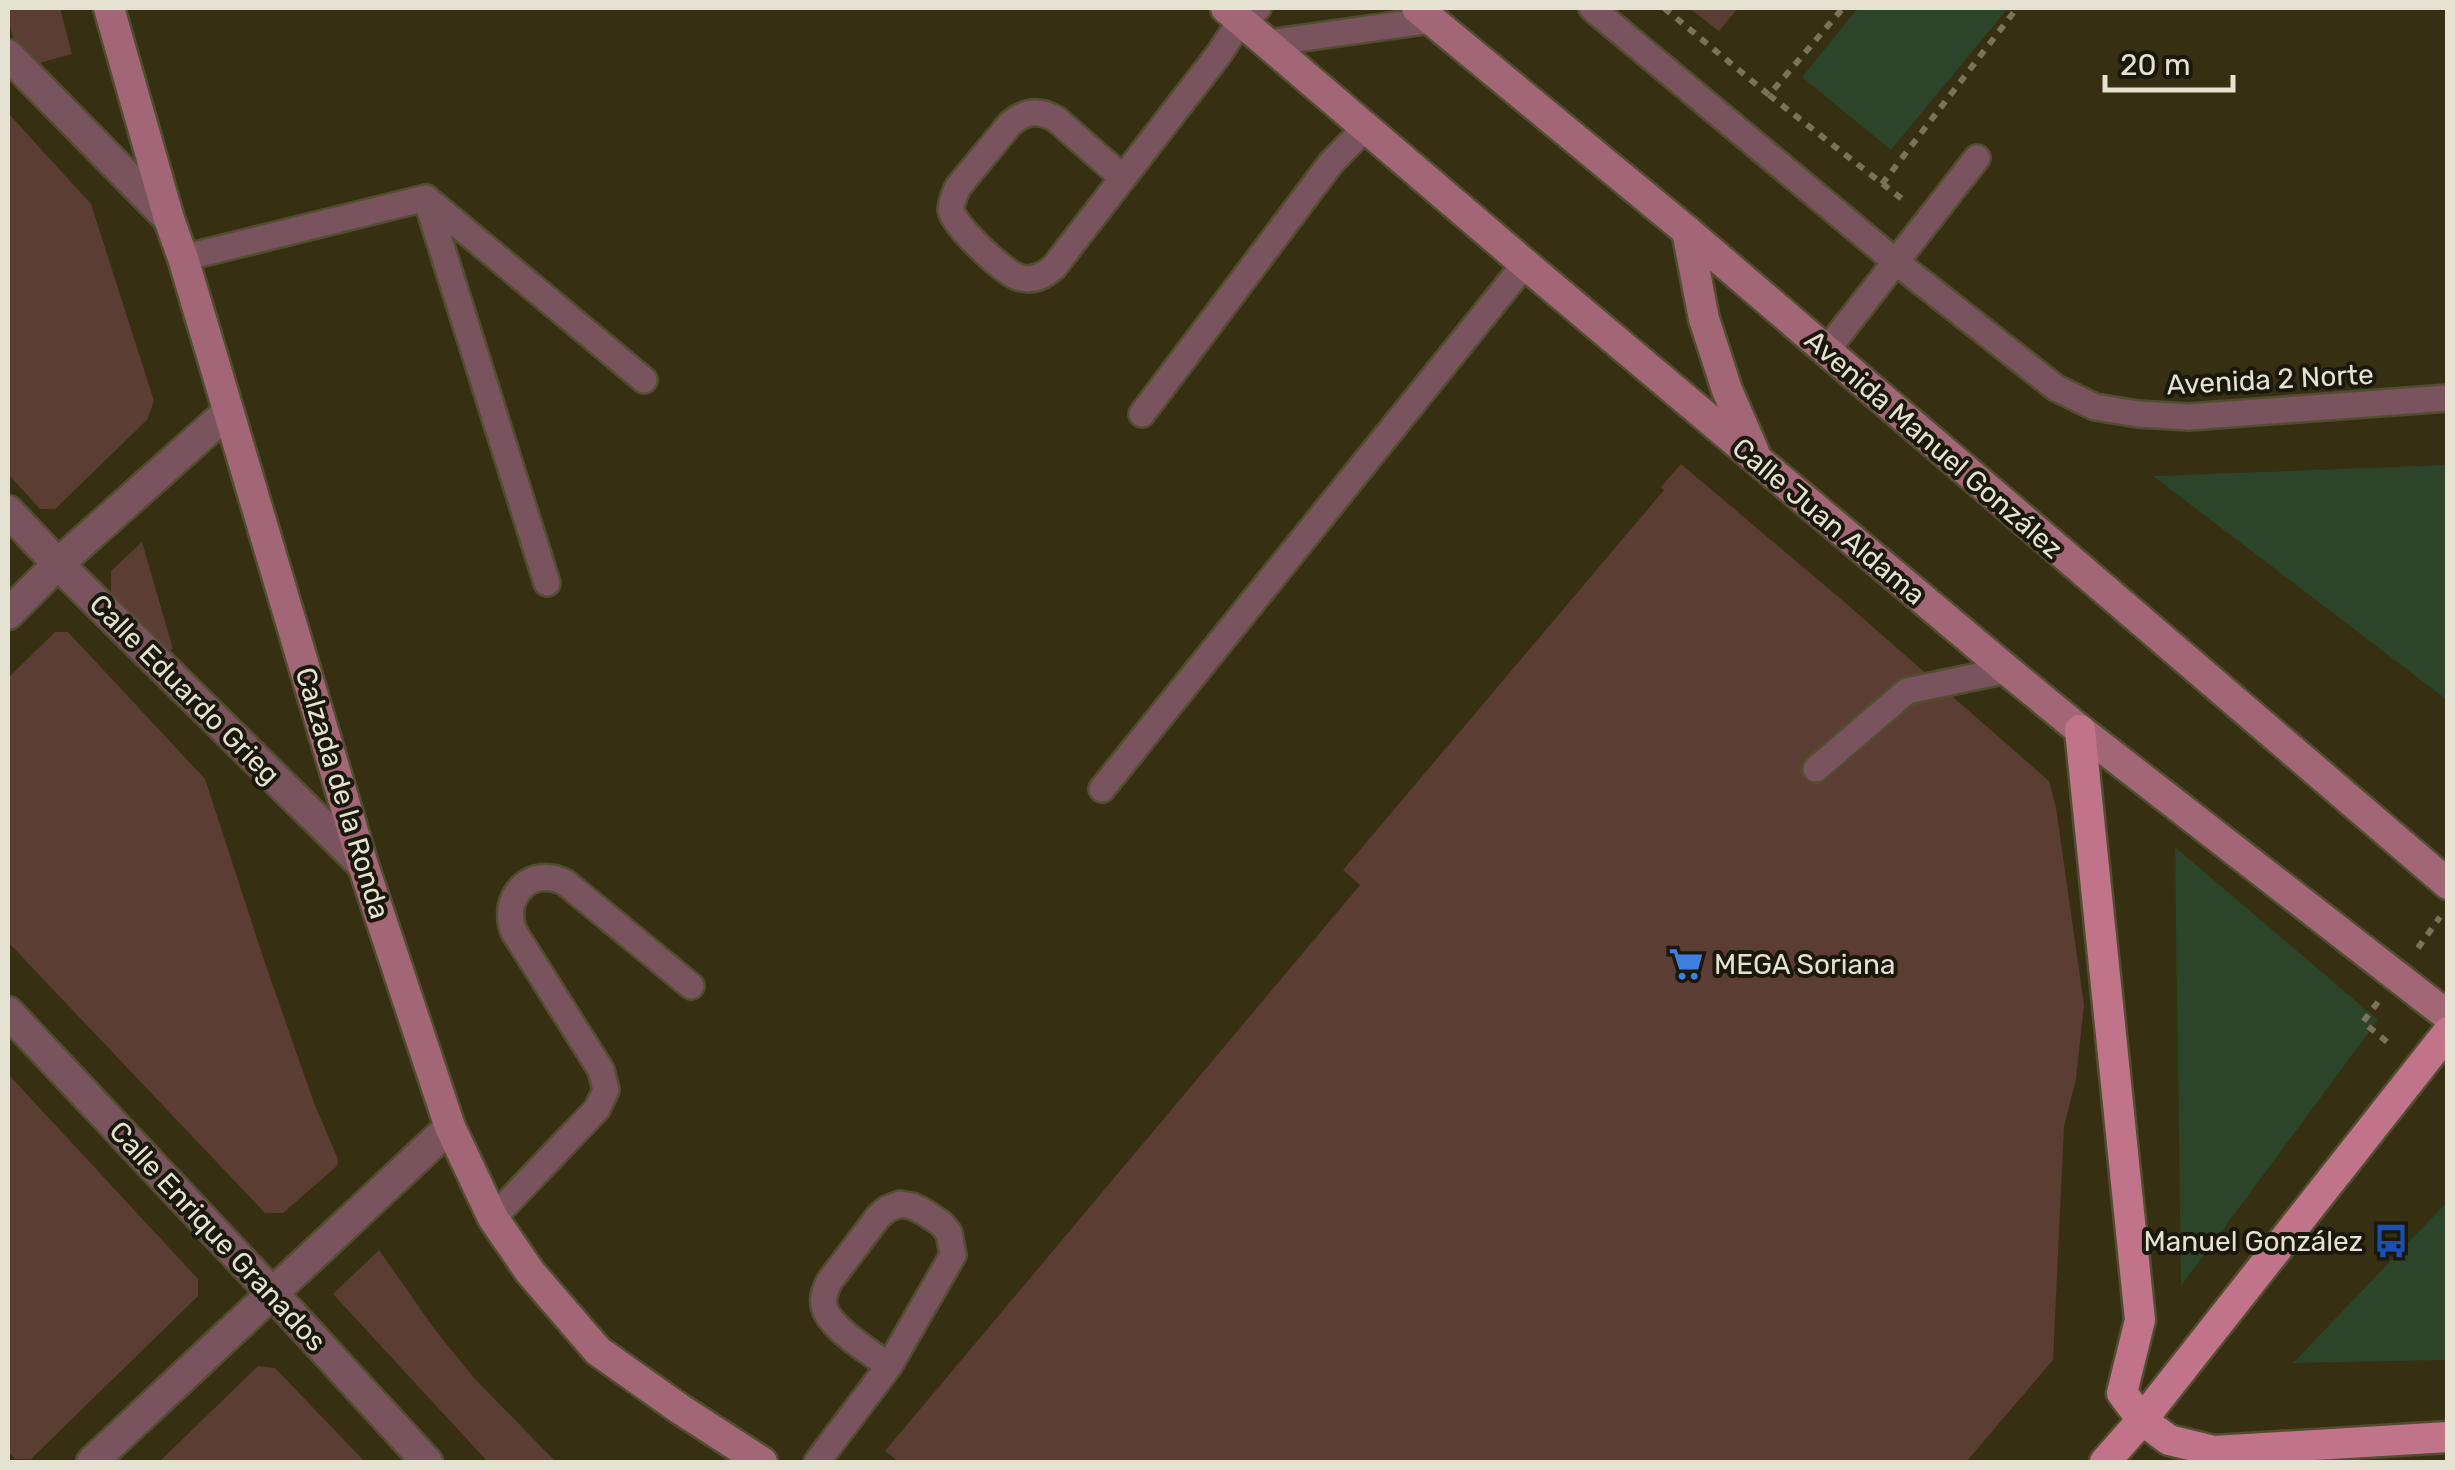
<svg xmlns="http://www.w3.org/2000/svg" width="2455" height="1470" font-family="Rubik,sans-serif">
<rect width="100%" height="100%" fill="#362f11"/>
<g fill="#2b442a">
<path d="M1858 8H2008L1891 150 1802 77Z"/>
<path d="M2447 465V700L2153 476Z"/>
<path d="M2175 847 2378 1020 2181 1286Z"/>
<path d="M2447 1202V1360L2293 1363Z"/>
</g>
<g fill="#5c3d34">
<path d="M8 8H60L72 54 21 68 8 19Z"/>
<path d="M1689 8H1738L1719 31Z"/>
<path d="M8 113 91 204 154 401 147 420 55 509H40L8 474Z"/>
<path d="M1681 464 1842 600 2049 781 2056 808 2084 1005 2076 1079 2064 1126 2053 1360 1966 1462H899L885 1451 1360 885 1343 870 1664 490 1661 487Z"/>
<path d="M142 542 173 649 167 652 111 592V571Z"/>
<path d="M55 632H68L205 779 265 963 314 1103 338 1159 337 1166 283 1213H265L8 942V678Z"/>
<path d="M8 1074 198 1279V1296L31 1459H15L8 1451Z"/>
<path d="M379 1250 436 1331 474 1378 556 1462H488L333 1294Z"/>
<path d="M258 1366 275 1368 365 1462H159Z"/>
</g>
<g fill="none" stroke-linecap="round" stroke-linejoin="round">
<g stroke="#524c30" stroke-width="30">
<g id="lane">
<path d="M1592 8 1896 262 2056 388 2095 407 2138 414 2189 417 2448 398"/>
<path d="M1268 43 1432 20"/>
<path d="M1123 178 1056 119C1038 109 1025 111 1010 124L958 187C955 194 951 201 951 210 953 225 1003 272 1018 277 1032 282 1044 276 1054 267L1219 54 1241 20 1258 8"/>
<path d="M426 198 644 380"/>
<path d="M183 258 426 198 547 583"/>
<path d="M1826 351 1977 158"/>
<path d="M1142 414 1331 163 1366 127"/>
<path d="M1816 769 1907 691 2007 670"/>
<path d="M1102 789 1525 264"/>
<path d="M493 1218 597 1109 606 1090 601 1070 514 932C500 897 531 864 566 883L691 986"/>
<path d="M817 1462 889 1366 953 1255 949 1233 942 1224 924 1212 912 1206 900 1204 887 1209 878 1217 829 1282C826 1289 822 1297 824 1305 827 1327 872 1353 889 1366"/>
</g>
</g>
<g stroke="#524c30" stroke-width="35">
<g id="street">
<path d="M8 55 169 219"/>
<path d="M8 511 58 564 363 865"/>
<path d="M8 614 58 564 228 412"/>
<path d="M8 1012 272 1293 427 1462"/>
<path d="M92 1462 450 1127"/>
</g>
</g>
<g stroke="#524c30" stroke-width="35">
<g id="secondary">
<path d="M109 8 169 219 183 258 363 865 450 1127 493 1218 530 1272 598 1351 680 1409 762 1462"/>
<path d="M1226 8 1525 264 2007 670 2080 730 2448 1016"/>
<path d="M1417 8 1687 231 2448 884"/>
<path d="M1687 231 1704 319 1727 390 1754 452"/>
</g>
</g>
<g stroke="#524c30" stroke-width="35">
<g id="primary">
<path d="M2080 730 2140 1320 2122 1393 2142 1420 2169 1440 2214 1451 2448 1437"/>
<path d="M2105 1462 2142 1420 2448 1032"/>
</g>
</g>
<g stroke="#79735a" stroke-width="6" stroke-dasharray="8 8" stroke-linecap="butt">
<path d="M1664 8 1769 95 1843 8"/>
<path d="M1769 95 1902 199"/>
<path d="M1882 184 2017 8"/>
<path d="M2418 948 2440 917"/>
<path d="M2378 1002 2363 1022 2392 1046"/>
</g>
<use href="#lane" stroke="#79535d" stroke-width="25"/>
<use href="#street" stroke="#79535d" stroke-width="30"/>
<use href="#secondary" stroke="#a26676" stroke-width="30"/>
<use href="#primary" stroke="#c17489" stroke-width="30"/>
</g>
<defs>
<g id="supermarket-bare" transform="scale(2.7)"><path d="M-6-5.5h2.5l.6 2H6L4.5 2H-2.5L-4.4-4H-6ZM-1.5 3.2a1.3 1.3 0 1 0 .1 0ZM3 3.2a1.3 1.3 0 1 0 .1 0Z" fill="#3f7fe0" stroke="#1a170b" stroke-width="2.5" paint-order="stroke"/></g>
<g id="bus-bare" transform="scale(2.7)"><path d="M-5-6H5V4H4V6H2V4H-2V6H-4V4H-5ZM-3.5-4V0h7V-4ZM-3.5 1.2v1.5H-2V1.2ZM2 1.2v1.5H3.5V1.2Z" fill="#1a4fb4" stroke="#1a170b" stroke-width="2.5" paint-order="stroke"/></g>
</defs>
<g fill-rule="evenodd">
<use href="#supermarket-bare" x="1686" y="964"/>
<use href="#bus-bare" x="2391" y="1241"/>
</g>
<g text-anchor="middle" stroke-width="8" stroke-linejoin="round" paint-order="stroke">
<g font-size="28" fill="#e6e2d1" stroke="#1a170b">
<text transform="translate(2270 379) rotate(-3)" y="10">Avenida 2 Norte</text>
<text transform="translate(1934 444) rotate(41)" y="10">Avenida Manuel González</text>
<text transform="translate(1829 521) rotate(40)" y="10">Calle Juan Aldama</text>
<text transform="translate(185 689) rotate(45)" y="10">Calle Eduardo Grieg</text>
<text transform="translate(343 793) rotate(73)" y="10">Calzada de la Ronda</text>
<text transform="translate(218 1236) rotate(47)" y="10">Calle Enrique Granados</text>
</g>
<g font-size="28" fill="#e6e2d1" stroke="#1a170b" text-anchor="start">
<text x="1714" y="974">MEGA Soriana</text>
<text x="2363" y="1251" text-anchor="end">Manuel González</text>
</g>
</g>
<rect width="2455" height="1470" fill="none" stroke="#e6e2d1" stroke-width="20"/>
<path d="M2105 75v15h128v-15" fill="none" stroke="#e6e2d1" stroke-width="5"/>
<text x="2120" y="75" font-size="30" fill="#e6e2d1" stroke="#1a170b" stroke-width="8" paint-order="stroke">20 m</text>
</svg>
